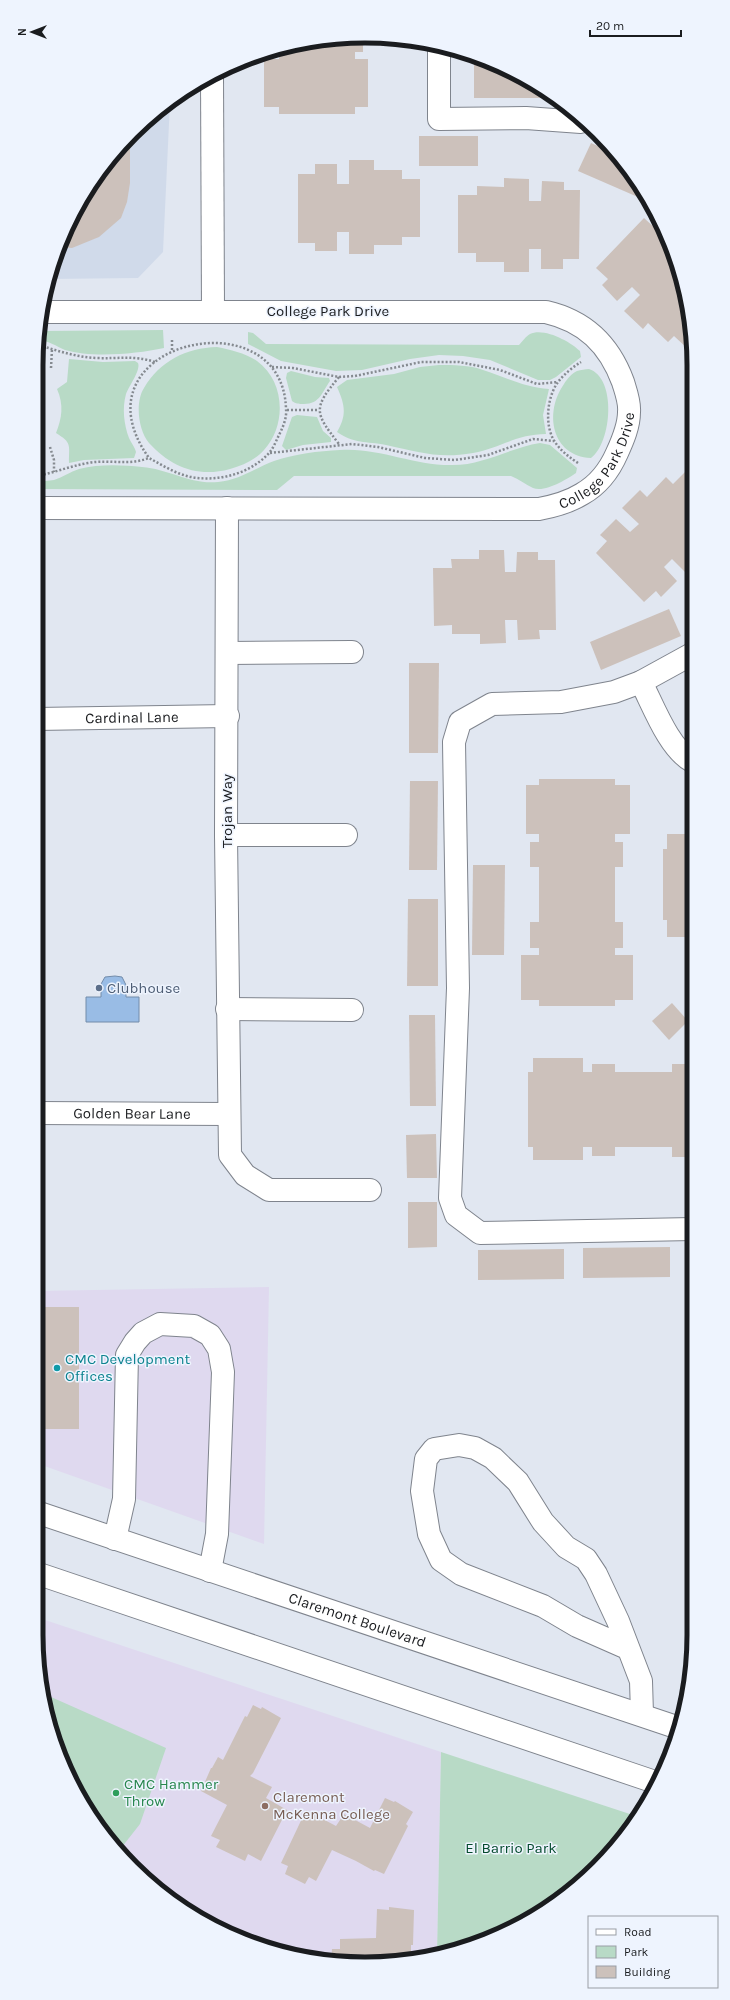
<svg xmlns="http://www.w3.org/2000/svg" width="730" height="2000" font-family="Karla,sans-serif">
<rect width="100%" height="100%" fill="#e1e7f1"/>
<path fill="#d0daea" d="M170 102 163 252 138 278 48 279 70 220 104 165 148 118Z"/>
<g fill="#dfd9ef">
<path d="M269 1287 264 1544 36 1463V1291Z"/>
<path d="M36 1617 441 1752 437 1955 386 1963 322 1961 219 1930 165 1896 118 1852 61 1761 42 1699Z"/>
</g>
<g fill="#b8dac6">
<path d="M163 330 164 348C136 354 92 358 65 350 56 346 49 341 39 340L41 331Z"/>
<path d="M248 332 253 333 266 344 519 345C522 342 526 336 530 334 544 327 571 342 580 351L581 357 556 377 550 380H538L490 360 463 356 439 355 410 359 362 370 336 371 281 361 248 344Z"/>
<path d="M217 347C231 350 245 353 257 361 285 381 287 425 264 450 255 460 243 465 230 469 198 478 171 467 149 443 138 430 135 402 144 388 160 361 186 348 217 347Z"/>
<path d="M69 359 103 362 135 361 138 363C141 370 129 386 126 394 122 408 124 425 129 438 131 443 135 447 136 452L134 458 84 460 69 463C69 444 72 443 56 433 62 418 64 405 57 389L67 382Z"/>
<path d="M439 365C454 365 469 365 483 370 505 377 526 388 549 389L543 415 546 434C517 434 500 448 473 453 438 459 419 452 386 445 366 441 354 444 337 432 347 415 345 405 337 387L347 380 394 374 420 367Z"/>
<path d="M589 369C617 378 612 443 591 458 551 456 544 412 564 384 567 379 572 373 577 371 581 370 585 369 589 369Z"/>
<path d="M291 371 315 377 329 378 330 381C322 392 320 404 304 404 299 404 296 404 292 401L286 378 287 373Z"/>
<path d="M297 415 317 417 323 431 331 438V442L303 445 286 450 282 446 292 417Z"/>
<path d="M540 443 550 445 577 468 576 473C567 479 545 493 533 488 526 485 519 479 511 476H294L277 490 36 489V481C42 481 49 481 54 480 63 477 70 472 79 469 99 464 122 465 142 467 169 469 191 485 218 482 240 480 255 468 274 461 295 454 318 451 340 450 377 447 412 465 450 465 482 466 509 448 540 443Z"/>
<path d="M42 1693 166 1748 140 1824 118 1852 61 1761Z"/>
<path d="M441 1752 639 1817 597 1868 548 1908 450 1953 437 1955Z"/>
</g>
<path fill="#99bce5" stroke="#738caa" d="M115 976 122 977 126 985V997H139V1022H86V997H101V984L105 977Z"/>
<g fill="#ccc1bb">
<path d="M363 37V52H355V59H368V107H355V114H279V107H264V59H279V52H267L322 39Z"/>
<path d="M387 37 417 42V43H387Z"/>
<path d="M474 57 530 80 552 98H474Z"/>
<path d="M130 136V183L127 202 121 218 99 237 72 248 59 247 70 220 104 165Z"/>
<rect x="419" y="136" width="59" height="30"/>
<path d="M591 143 616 154 647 201 578 171Z"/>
<path d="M349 160H374V170H402V179H420V237H402V245H374V254H349V232H337V251H315V243H298V174H315V164H337V184H349Z"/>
<path d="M504 178 529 179V201H541L542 181 564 182V190H580L579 259H563V269H541V249H529V272H504V262H476V253H458V195H477V186L504 187Z"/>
<path d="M644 218 656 229 662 224 669 248 665 253 672 259 691 322V345L688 349 674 336 668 342 648 323 643 329 624 311 640 295 632 287 617 301 602 285 608 279 596 268Z"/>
<path d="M686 471 691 476 692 571 688 575 672 559 664 567 677 581 661 597 656 591 644 602 596 553 607 541 600 535 616 519 630 532 639 524 622 508 640 490 647 497 666 477 673 484Z"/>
<path d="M479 550H504L505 572H516L517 552H538V560H555L556 630H539L540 639 518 640 517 620H505L506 643 480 644V634H452V625L434 626 433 568H452L451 559H479Z"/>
<path d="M669 609 681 636 601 670 590 642Z"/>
<path d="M409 663H439L438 753H409Z"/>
<path d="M539 779H615V785H630V834H615V842H623V867H615V922H623V948H615V955H633V1000H615V1006H539V1000H521V955H539V948H530V922H539V867H530V842H539V834H526V785H539Z"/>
<path d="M410 781H438L437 870H409Z"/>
<path d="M667 834H692V937H667V920H663V849H667Z"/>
<path d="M473 865H505L504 955H472Z"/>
<path d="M408 899H438V986H407Z"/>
<path d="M672 1003 688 1021 669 1040 652 1021Z"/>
<path d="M409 1015H435L436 1106H410Z"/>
<path d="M533 1058H583V1072H592V1064H615V1072H672V1064H693V1157H672V1147H615V1156H592V1147H583V1160H533V1147H528V1072H533Z"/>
<path d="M436 1134 437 1178H407L406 1135Z"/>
<path d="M408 1202H437V1247L408 1248Z"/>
<path d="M670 1247V1277L583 1278V1248Z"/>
<path d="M690 1247H693V1276H691Z"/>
<path d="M564 1249V1279L478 1280V1250Z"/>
<rect x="36" y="1307" width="43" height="122"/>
<path d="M253 1705 261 1709 262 1707 281 1718 253 1773 250 1776 272 1787 266 1798 287 1810 261 1861 248 1854 245 1861 216 1847 220 1840 211 1836 227 1805 201 1791 211 1768H212L218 1757 223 1760 245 1716 247 1717Z"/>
<path d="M385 1798 394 1802 395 1801 413 1812 406 1824 408 1826 384 1874 375 1870 374 1871 356 1861 332 1850 316 1881 309 1877 305 1884 285 1874 288 1866 281 1863 306 1810 336 1826 344 1814 370 1828Z"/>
<path d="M389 1907 414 1910 413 1945H411V1959L386 1963 331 1962 332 1949H340V1939L376 1938 377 1909 389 1910Z"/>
</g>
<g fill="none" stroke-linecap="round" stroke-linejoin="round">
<g stroke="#7f848d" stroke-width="24">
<g id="minor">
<path d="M439 45V119L526 118 581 122"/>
<path d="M212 75 213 311"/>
<path id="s1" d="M36 508 539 509C555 506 569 502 582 494 598 485 610 469 617 453 623 440 629 426 629 412 630 402 626 392 623 382 609 344 585 321 546 312H43"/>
<path d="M227 508 226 835 230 1155 245 1175 269 1190H370"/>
<path d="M227 653 352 652"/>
<path d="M692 654 641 682 614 692 561 702 492 704 460 722 454 742 458 988 450 1198 456 1215 480 1233 693 1229"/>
<path d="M641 682C653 705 669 749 692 761"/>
<path id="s2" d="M36 719 228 716"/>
<path d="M226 835H346"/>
<path d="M227 1009 352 1010"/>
<path id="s3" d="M36 1113 228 1114"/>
<path d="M115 1539 124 1499 127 1355 135 1342 143 1333 160 1324 194 1326 210 1335 219 1349 223 1372 217 1534 210 1571"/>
<path d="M627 1648 577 1626 543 1606 461 1574 441 1560 429 1534 422 1491 426 1459 434 1449 459 1445 475 1448 493 1458 518 1482 543 1522 566 1547 586 1559 596 1574 618 1621 641 1681 642 1714"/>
</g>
</g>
<g stroke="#7f848d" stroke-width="24">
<g id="major">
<path id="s4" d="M36 1512 679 1728"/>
<path d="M36 1573 655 1782"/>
</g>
</g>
<g stroke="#858a90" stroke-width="2.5" stroke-dasharray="2 2" stroke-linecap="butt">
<path d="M172 340V352"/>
<path d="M39 345C58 351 76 357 96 358 119 359 133 355 155 362"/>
<path d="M272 367 293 368 339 377 355 376 421 362H459L500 370 537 384 558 382"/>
<path d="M51 368 52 349"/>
<path d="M339 377C312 409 315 413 339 444"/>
<path d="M287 410H319"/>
<path d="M50 447 54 460V472"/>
<path d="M270 453 352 444 378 447 425 458 455 460 488 455 533 439 554 441"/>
<path d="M578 463C569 457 560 450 555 442 544 426 547 397 558 382 564 374 573 367 581 362"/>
<path d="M36 476C54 473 70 466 88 463 110 459 128 466 149 458 162 465 176 474 191 477 218 482 250 474 269 453 273 449 276 441 279 435 283 427 287 418 286 409 283 293 67 343 149 458"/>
</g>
<use href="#minor" stroke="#fff" stroke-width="22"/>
<use href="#major" stroke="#fff" stroke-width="22"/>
</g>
<circle fill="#5c6f8a" stroke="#eef4fe" stroke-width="1.5" cx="99" cy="988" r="4"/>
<circle fill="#0f9aa8" stroke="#eef4fe" stroke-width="1.5" cx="57" cy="1368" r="4"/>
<circle fill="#2e9e5b" stroke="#eef4fe" stroke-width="1.5" cx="116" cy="1793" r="4"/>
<circle fill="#8d6e63" stroke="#eef4fe" stroke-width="1.5" cx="265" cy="1806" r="4"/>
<g text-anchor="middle" stroke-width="3" stroke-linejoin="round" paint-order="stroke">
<g font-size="15" fill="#1a1c1f" stroke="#eef4fe">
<text x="328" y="316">College Park Drive</text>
<text dy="5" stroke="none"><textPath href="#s1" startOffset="585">College Park Drive</textPath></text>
<text dy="5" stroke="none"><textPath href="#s2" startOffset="96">Cardinal Lane</textPath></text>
<text transform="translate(227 811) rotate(-90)" y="5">Trojan Way</text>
<text dy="5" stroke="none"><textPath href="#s3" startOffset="96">Golden Bear Lane</textPath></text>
<text dy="5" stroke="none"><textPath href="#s4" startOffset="339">Claremont Boulevard</textPath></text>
</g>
<g font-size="15" fill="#4e5e75" stroke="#eef4fe" text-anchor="start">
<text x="107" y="993">Clubhouse</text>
</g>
<g font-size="15" fill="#0d838f" stroke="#eef4fe" text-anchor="start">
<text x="65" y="1364">CMC Development<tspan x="65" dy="17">Offices</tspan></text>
</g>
<g font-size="15" fill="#27864d" stroke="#eef4fe" text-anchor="start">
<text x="124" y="1789">CMC Hammer<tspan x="124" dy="17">Throw</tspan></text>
</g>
<g font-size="15" fill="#785e54" stroke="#eef4fe" text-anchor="start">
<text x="273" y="1802">Claremont<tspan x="273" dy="17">McKenna College</tspan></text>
</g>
<g font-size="15" fill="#044a2d" stroke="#eef4fe">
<text x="511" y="1853">El Barrio Park</text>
</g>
</g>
<path d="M0 0H730V2000H0ZM365 43H365A322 322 0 0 1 687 365V1635A322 322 0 0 1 365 1957H365A322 322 0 0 1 43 1635V365A322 322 0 0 1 365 43Z" fill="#eef4fe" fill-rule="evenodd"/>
<path fill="none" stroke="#1a1c1f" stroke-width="5" d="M365 43H365A322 322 0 0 1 687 365V1635A322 322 0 0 1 365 1957H365A322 322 0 0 1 43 1635V365A322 322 0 0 1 365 43Z"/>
<rect x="588" y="1916" width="130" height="72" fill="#eef4fe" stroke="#999ea5"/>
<rect x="596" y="1929" width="20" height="6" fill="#ffffff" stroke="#999ea5"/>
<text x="624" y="1936" font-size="12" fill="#1a1c1f">Road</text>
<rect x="596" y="1946" width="20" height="12" fill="#b8dac6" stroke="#999ea5"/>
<text x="624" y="1956" font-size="12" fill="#1a1c1f">Park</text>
<rect x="596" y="1966" width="20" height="12" fill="#ccc1bb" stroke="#999ea5"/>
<text x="624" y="1976" font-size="12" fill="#1a1c1f">Building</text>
<g transform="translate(32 32) rotate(270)" stroke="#eef4fe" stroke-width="3" paint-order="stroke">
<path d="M0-3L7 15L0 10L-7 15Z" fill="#1a1c1f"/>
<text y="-6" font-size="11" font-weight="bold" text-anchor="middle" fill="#1a1c1f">N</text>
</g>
<path d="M590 30v6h91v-6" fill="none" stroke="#1a1c1f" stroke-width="2"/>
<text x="596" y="30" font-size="12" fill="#1a1c1f" stroke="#eef4fe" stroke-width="3" paint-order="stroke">20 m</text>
</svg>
